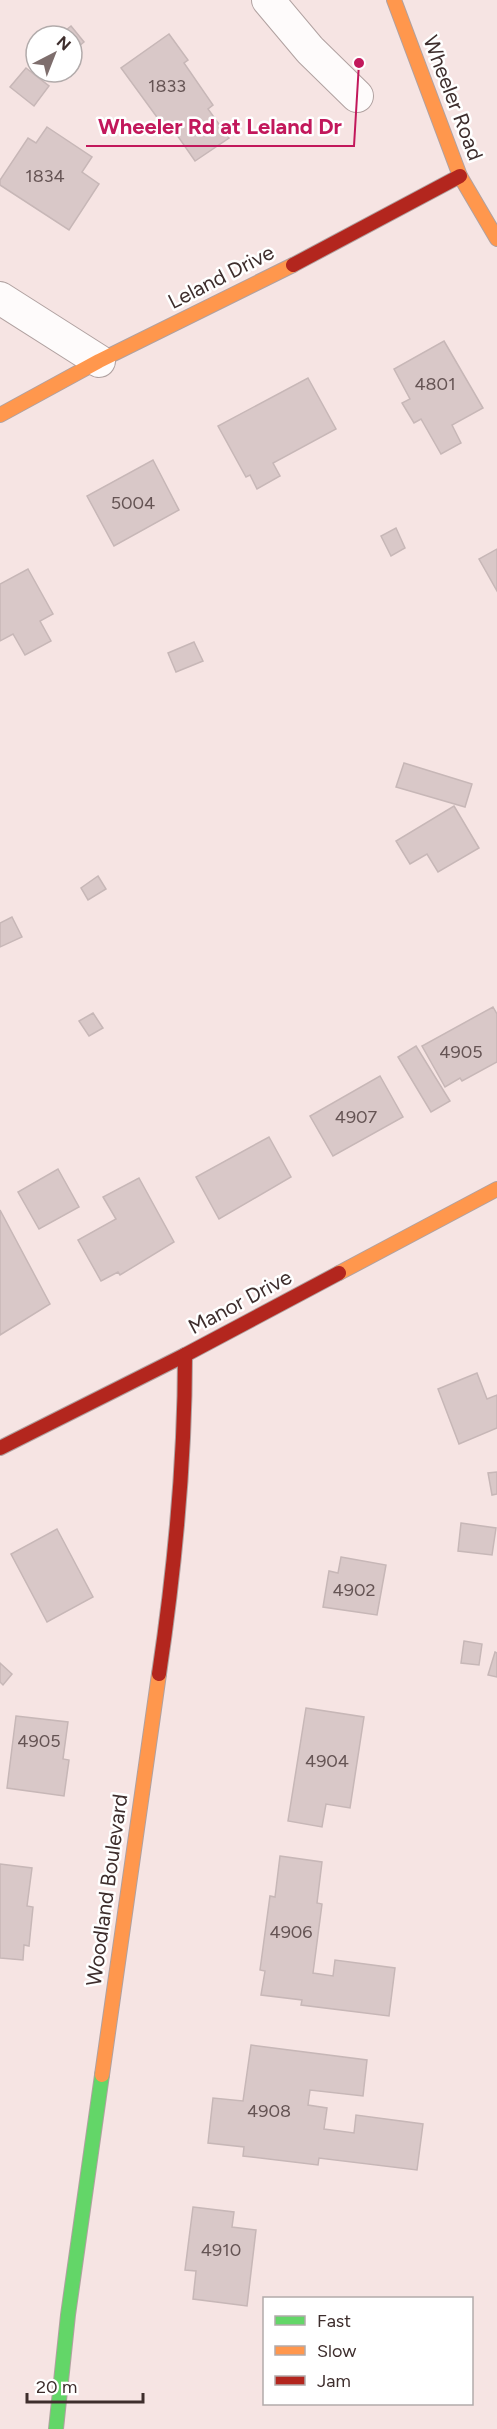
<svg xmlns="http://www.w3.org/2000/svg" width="497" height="2429" font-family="Figtree,sans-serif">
<rect width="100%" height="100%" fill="#f6e4e3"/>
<g fill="#d9c8c8" stroke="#c7b7b7" stroke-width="1.5">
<path d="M71 26 84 42 72 52V36H59Z"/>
<path d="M169 34 188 60 184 63 213 105 208 109 229 138 195 161 175 132 170 135 121 68Z"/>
<path d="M26 68 49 86 34 106 10 87Z"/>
<path d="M47 127 92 157 82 172 99 184 69 230 0 185V180L28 138 36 143Z"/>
<path d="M444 341 483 408 452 425 461 443 441 454 421 419 414 423 402 403 410 399 394 369Z"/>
<path d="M308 378 336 429 273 463 280 476 257 489 250 475 246 477 218 426Z"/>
<path d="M153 460 179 510 114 546 87 496Z"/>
<path d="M396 528 405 548 391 556 381 536Z"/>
<path d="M497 549V591L479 559Z"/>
<path d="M28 569 53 614 40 621 51 641 25 655 13 634 0 641V584Z"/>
<path d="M194 642 203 661 176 672 168 653Z"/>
<path d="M404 763 472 784 465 807 396 787Z"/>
<path d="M454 806 479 848 438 872 427 854 410 864 396 841Z"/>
<path d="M98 876 106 889 88 900 81 888Z"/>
<path d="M12 917 22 937 0 947V923Z"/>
<path d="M493 1007 497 1014V1062L462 1081 460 1078 445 1087 422 1046Z"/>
<path d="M93 1013 103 1028 89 1036 79 1021Z"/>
<path d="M416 1046 450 1101 431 1112 398 1057Z"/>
<path d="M380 1076 403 1117 333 1156 310 1116Z"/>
<path d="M269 1137 291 1177 219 1219 196 1177Z"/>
<path d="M58 1169 79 1207 39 1229 18 1192Z"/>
<path d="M139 1178 174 1242 120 1275 118 1272 101 1281 78 1240 116 1219 103 1197Z"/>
<path d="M0 1210 50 1304 0 1335Z"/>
<path d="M477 1373 487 1399 497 1395V1428L459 1444 438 1389Z"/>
<path d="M497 1472V1494L492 1495 488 1473Z"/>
<path d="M461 1523 496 1528 492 1555 458 1551Z"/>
<path d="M57 1529 93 1597 47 1622 11 1554Z"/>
<path d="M341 1557 386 1565 377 1615 323 1607 329 1571 338 1573Z"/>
<path d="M464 1641 482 1644 479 1665 461 1663Z"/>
<path d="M495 1652 497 1653V1677L488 1675Z"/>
<path d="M0 1663 12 1674 3 1685 0 1682Z"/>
<path d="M306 1708 364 1717 350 1808 326 1804 322 1827 288 1821Z"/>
<path d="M16 1716 68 1722 63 1759 69 1760 64 1796 7 1788Z"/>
<path d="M280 1856 322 1862 317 1903 322 1904 313 1973 333 1976 335 1960 395 1968 389 2016 301 2005 302 2000 261 1995 265 1971 260 1970 270 1896 275 1897Z"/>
<path d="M0 1864 32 1868 27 1906 33 1907 29 1946 24 1945 23 1960 0 1958Z"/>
<path d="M251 2045 367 2060 363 2096 310 2090 308 2105 327 2108 324 2129 354 2133 356 2115 423 2124 417 2170 319 2158 318 2165 243 2156 244 2147 208 2143 213 2098 243 2101Z"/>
<path d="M193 2207 234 2212 232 2227 256 2230 247 2306 193 2299 196 2271 185 2270Z"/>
</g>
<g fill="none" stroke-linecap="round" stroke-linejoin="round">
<g stroke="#b0a1a0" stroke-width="34">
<g id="street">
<path d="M268 0 310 50 357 96"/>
<path d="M0 298 99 361"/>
</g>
</g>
<g stroke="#b0a1a0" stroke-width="16">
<path id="fast" d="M56 2429 68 2315 102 2075"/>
</g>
<g stroke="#b0a1a0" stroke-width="16">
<g id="slow">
<path d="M394 0 460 176 497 239"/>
<path d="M0 415 99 361 293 265"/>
<path d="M339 1273 497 1189"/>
<path d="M102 2075 159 1674"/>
</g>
</g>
<g stroke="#b0a1a0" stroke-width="16">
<g id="jam">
<path d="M293 265 460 176"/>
<path d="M0 1448 185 1355 339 1273"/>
<path d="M159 1674C175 1567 185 1462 185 1355"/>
</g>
</g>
<use href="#street" stroke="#fefbfb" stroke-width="32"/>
<use href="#fast" stroke="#63d668" stroke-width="14"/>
<use href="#slow" stroke="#ff974d" stroke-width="14"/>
<use href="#jam" stroke="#b3261e" stroke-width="14"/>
</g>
<g text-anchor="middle" stroke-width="5" stroke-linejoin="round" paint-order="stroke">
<g font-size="18" fill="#655454">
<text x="167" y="92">1833</text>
<text x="45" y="182">1834</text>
<text x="435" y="390">4801</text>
<text x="133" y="509">5004</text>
<text x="461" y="1058">4905</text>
<text x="356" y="1123">4907</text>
<text x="354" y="1596">4902</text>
<text x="39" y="1747">4905</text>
<text x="327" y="1767">4904</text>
<text x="291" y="1938">4906</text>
<text x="269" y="2117">4908</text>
<text x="221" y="2256">4910</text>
</g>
<g font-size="21" fill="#3e2e2d" stroke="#fff">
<text transform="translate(453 98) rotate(69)" y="7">Wheeler Road</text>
<text transform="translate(221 277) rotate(-27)" y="7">Leland Drive</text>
<text transform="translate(240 1302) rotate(-28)" y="7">Manor Drive</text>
<text transform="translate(107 1890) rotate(-82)" y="7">Woodland Boulevard</text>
</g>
</g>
<path fill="none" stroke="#c2185b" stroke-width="2" d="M359 63L354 146H86"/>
<circle fill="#c2185b" stroke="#fff" stroke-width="2" cx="359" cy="63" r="6"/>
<g font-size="22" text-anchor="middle" font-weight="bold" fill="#c2185b" stroke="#fff" stroke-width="5" stroke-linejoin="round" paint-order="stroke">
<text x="220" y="134">Wheeler Rd at Leland Dr</text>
</g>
<rect x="263" y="2297" width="210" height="108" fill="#ffffff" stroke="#b2abab" stroke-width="1.5"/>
<rect x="275" y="2316" width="30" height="9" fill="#63d668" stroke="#b2abab" stroke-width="1.5"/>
<text x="317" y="2327" font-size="18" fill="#3e2e2d">Fast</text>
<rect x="275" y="2346" width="30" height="9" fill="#ff974d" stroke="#b2abab" stroke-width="1.5"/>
<text x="317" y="2357" font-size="18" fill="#3e2e2d">Slow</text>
<rect x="275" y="2376" width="30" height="9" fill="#b3261e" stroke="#b2abab" stroke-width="1.5"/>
<text x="317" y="2387" font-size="18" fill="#3e2e2d">Jam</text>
<g transform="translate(54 54) rotate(42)"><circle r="28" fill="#ffffff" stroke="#b2abab" stroke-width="1.5"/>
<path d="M0-4.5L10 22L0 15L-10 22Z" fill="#7e6e6d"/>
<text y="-9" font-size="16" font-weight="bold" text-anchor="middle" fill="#3e2e2d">N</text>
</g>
<path d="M27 2393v9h116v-9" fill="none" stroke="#3e2e2d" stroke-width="3"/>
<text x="36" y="2393" font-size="18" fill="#3e2e2d" stroke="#ffffff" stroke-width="4.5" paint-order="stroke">20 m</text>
</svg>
